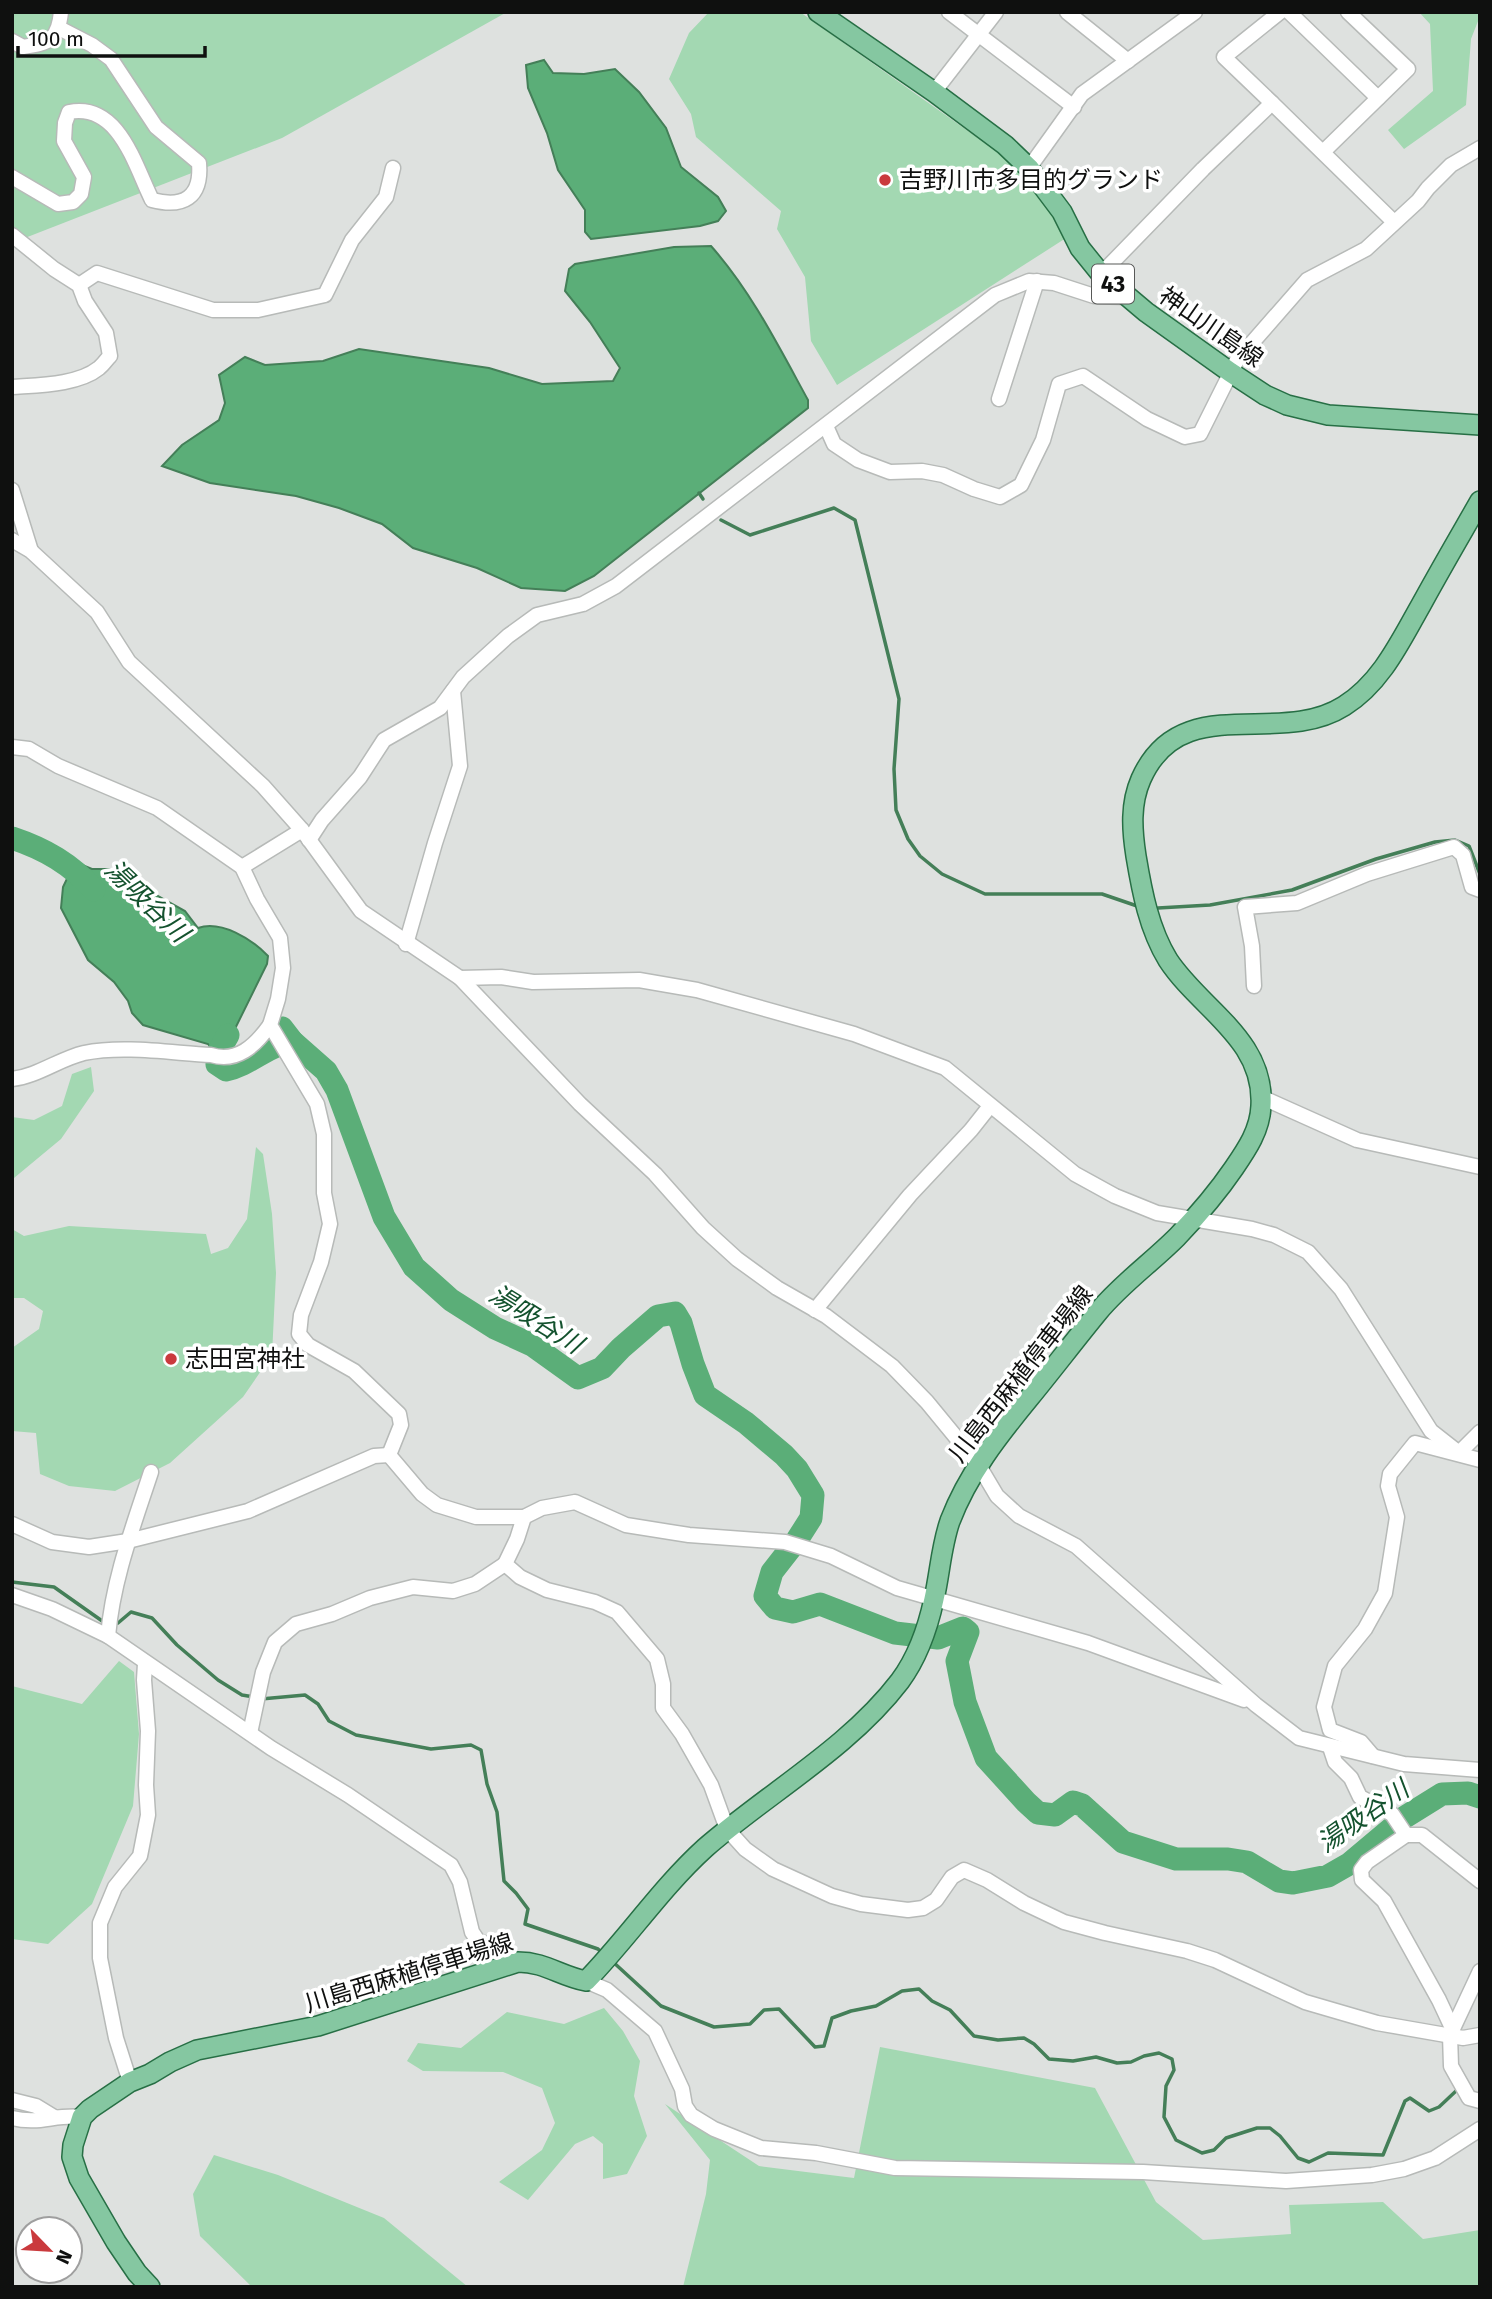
<svg xmlns="http://www.w3.org/2000/svg" width="1492" height="2299" font-family="'Fira Sans','Noto Sans JP',sans-serif">
<rect width="100%" height="100%" fill="#dee1df"/>
<g fill="#a3d8b2">
<path d="M12 12H507L282 138 12 243Z"/>
<path d="M709 12H800L1009 160 1042 199 1066 238 837 385 811 341 805 277 777 229 781 211 696 137 691 114 669 79 689 33Z"/>
<path d="M1419 12H1480V16L1471 39 1466 105 1404 149 1388 130 1433 91 1430 24Z"/>
<path d="M91 1067 94 1091 61 1139 14 1178 12 1185V1117L34 1120 62 1106 72 1074Z"/>
<path d="M256 1147 263 1154 272 1214 276 1273 272 1355 243 1397 170 1463 115 1491 69 1486 40 1474 36 1433 12 1431V1348L39 1329 43 1311 24 1298H12V1229L24 1236 69 1226 206 1234 211 1254 228 1248 247 1219Z"/>
<path d="M119 1661 134 1672 139 1734 133 1806 92 1904 48 1944 12 1939V1686L82 1704Z"/>
<path d="M604 2008 623 2031 640 2061 634 2096 647 2136 627 2174 603 2179V2144L593 2136 575 2144 528 2200 499 2182 542 2150 555 2123 542 2088 503 2072 423 2071 407 2061 418 2043 461 2048 507 2012 564 2024Z"/>
<path d="M880 2047 1095 2088 1156 2202 1203 2240 1291 2234 1289 2205 1383 2202 1423 2239 1480 2230V2287H683L706 2194 710 2160 665 2104 759 2166 854 2178Z"/>
<path d="M214 2155 278 2175 384 2218 468 2287H252L200 2236 193 2194Z"/>
</g>
<g fill="#5bae78" stroke="#447f58" stroke-width="2">
<path d="M544 60 553 73 584 74 615 69 639 92 666 128 681 167 718 197 726 211 718 221 700 226 591 239 585 232V210L558 170 547 133 528 88 526 65Z"/>
<path d="M711 246C751 291 779 347 808 400V408L594 576 565 591 521 588 477 568 413 548 382 524 339 508 296 496 210 483 162 466 182 445 219 420 225 403 219 375 245 357 265 365 323 361 359 349 489 368 542 384 613 381 620 368 590 322 565 291 569 269 575 264 674 247Z"/>
<path d="M75 862 92 869H113L136 879 147 890 185 911 198 928C221 920 252 939 268 956L267 964 225 1049H212L208 1044 143 1025 132 1013 128 1001 114 982 88 960 61 908 63 887Z"/>
</g>
<g fill="none" stroke-linecap="round" stroke-linejoin="round">
<g stroke="#447f58" stroke-width="3.5">
<path d="M699 493 703 499"/>
<path d="M721 520 750 535 834 508 855 520 899 699 894 769 896 810 908 839 920 856 942 874 985 894H1102L1140 907"/>
<path d="M1158 908 1210 905 1292 890 1376 859 1435 842 1455 840 1469 846 1480 874"/>
<path d="M12 1582 54 1587 105 1623"/>
<path d="M118 1623 131 1612 152 1618 177 1645 218 1680 242 1695 254 1697"/>
<path d="M261 1699 305 1695 318 1704 329 1721 356 1735 431 1749 471 1745 481 1750 487 1784 497 1812 504 1881 516 1893 528 1909 525 1924 598 1949 603 1954"/>
<path d="M612 1961 661 2006 714 2027 750 2024 764 2010 779 2009 815 2047 824 2046 832 2018 851 2011 876 2006 902 1991 919 1989 932 2001 950 2010 974 2036 998 2040 1024 2038 1034 2044 1049 2059 1073 2061 1096 2057 1117 2063 1131 2062 1144 2056 1159 2053 1172 2059 1174 2070 1166 2086 1164 2117 1176 2140 1202 2153 1214 2150 1226 2138 1257 2128H1270L1280 2136 1298 2158 1309 2162 1328 2153 1383 2155 1405 2101 1410 2098 1429 2111 1439 2107 1456 2091"/>
</g>
<g stroke="#5bae78" stroke-width="23">
<path d="M12 838C45 849 71 864 94 890"/>
<path d="M282 1028 292 1041 326 1071 337 1090 384 1217 414 1267 451 1300 495 1328 532 1345 578 1378 602 1368 621 1348 658 1316 675 1313 681 1323 693 1364 705 1395 746 1423 784 1455 797 1469 813 1495 811 1518 797 1540 772 1572 765 1596 775 1608 793 1612 820 1604 895 1633 938 1638 963 1628 968 1632 957 1661 965 1702 986 1758 1026 1802 1038 1813 1055 1815 1073 1802 1082 1805 1123 1842 1176 1859H1228L1247 1862 1279 1881 1293 1883 1328 1876 1349 1864 1405 1817 1442 1794 1468 1793 1480 1797"/>
<path d="M228 1035 219 1051 217 1064 226 1070C250 1065 268 1045 292 1041"/>
</g>
<g stroke="#b7bab8" stroke-width="17">
<g id="minor">
<path d="M949 12 1074 107"/>
<path d="M1067 12 1128 61"/>
<path d="M1289 12 1378 98"/>
<path d="M12 41 23 47C49 43 58 41 61 12"/>
<path d="M934 92 996 12"/>
<path d="M1272 103 1224 57 1280 12"/>
<path d="M1323 152 1408 69 1348 12"/>
<path d="M1029 168 1082 94 1195 12"/>
<path d="M12 177 58 204 73 202 81 194 84 177 64 141 65 123 69 112C119 102 135 166 152 200 183 208 202 198 199 163L156 127 111 59 92 45 59 28"/>
<path d="M12 235 54 269 79 285 85 301 106 333 110 356C106 360 103 365 99 368 78 385 38 385 12 387"/>
<path d="M1101 274 1203 169 1272 103 1394 222"/>
<path d="M79 285 97 273 213 310H258L325 295 352 240 386 197 393 168"/>
<path d="M999 399 1037 281"/>
<path d="M826 426 834 444 858 460 890 472 922 471 943 475 974 489 1000 497 1021 485 1043 440 1059 384 1083 376 1147 419 1185 437 1200 434 1237 360 1307 280 1366 249 1418 201 1428 188 1451 165 1480 148"/>
<path d="M12 490 31 551"/>
<path d="M12 540 31 551 97 612 129 662 263 786 302 830 361 911 460 978 580 1104 655 1174 703 1228 737 1259 777 1288 826 1316 892 1366 927 1402 978 1464 997 1496 1019 1516 1076 1546 1256 1705 1299 1738 1404 1764 1480 1770"/>
<path d="M12 747 29 749 58 766 157 808 242 867 257 899 280 938 283 968 278 999 270 1025 317 1104 324 1134V1193L330 1224 321 1262 301 1315 299 1334 308 1345 354 1371 399 1414 401 1425 389 1455"/>
<path d="M309 840 322 820 360 777 384 740 440 708 463 677 508 636 537 615 583 604 616 586 995 295 1029 281 1054 283 1094 296 1127 297"/>
<path d="M242 867 302 830"/>
<path d="M406 944 435 843 460 766 453 691"/>
<path d="M460 978 501 977 533 982 639 980 697 990 854 1034 945 1068 1075 1174 1115 1196 1157 1213 1252 1229 1274 1235 1308 1252 1341 1289 1431 1431 1459 1453"/>
<path d="M1254 986 1252 946 1245 907 1297 903 1367 874 1454 847 1463 855 1472 887 1480 890"/>
<path d="M12 1079C38 1076 59 1059 84 1053 123 1045 172 1053 211 1055 237 1063 255 1046 270 1025"/>
<path d="M1261 1097 1357 1140 1480 1167"/>
<path d="M815 1310 910 1195 971 1130 990 1106"/>
<path d="M1459 1453 1480 1432"/>
<path d="M389 1455 422 1494 437 1505 476 1517H524L542 1508 575 1502 626 1525 689 1535 785 1542 831 1556 897 1588 1088 1643 1244 1700"/>
<path d="M524 1517 517 1539 505 1564 520 1577 547 1590 595 1602 617 1612 657 1659 663 1684V1708L682 1734 711 1785 727 1829 745 1849 773 1869 832 1896 861 1904 908 1910 923 1908 936 1900 952 1877 964 1870 987 1880 1024 1903 1064 1922 1105 1933 1187 1951 1215 1960 1305 2002 1377 2023 1463 2038 1480 2035"/>
<path d="M12 1524 52 1542 89 1547 128 1541 248 1511 374 1456 389 1455"/>
<path d="M12 1595 52 1609 108 1636 271 1748 348 1795 451 1865 460 1882 472 1932 478 1941 495 1947 518 1962"/>
<path d="M108 1636C113 1579 133 1527 151 1472"/>
<path d="M250 1733 263 1672 275 1642 296 1624 332 1614 370 1598 413 1587 453 1591 475 1584 505 1564"/>
<path d="M1330 1747 1335 1762 1351 1778 1360 1797 1392 1814 1406 1835H1422L1480 1881"/>
<path d="M1373 1756 1361 1742 1330 1730 1324 1707 1335 1666 1365 1629 1385 1593 1397 1517 1388 1486 1390 1474 1415 1443 1480 1460"/>
<path d="M1406 1835 1367 1862 1361 1870 1362 1880 1384 1901 1439 2000 1453 2030"/>
<path d="M1480 1971 1450 2035 1451 2066 1469 2098 1480 2101"/>
<path d="M586 1981 607 1990 655 2031 682 2089 685 2106 691 2115 714 2129 761 2148 816 2153 895 2168 1143 2172 1286 2181 1372 2175 1404 2169 1435 2158 1480 2129"/>
<path d="M130 2082 116 2038 100 1958V1923L115 1887 140 1856 148 1815 146 1785 148 1731 144 1680 145 1664"/>
<path d="M12 2100 36 2106 54 2117"/>
<path d="M12 2118C40 2125 54 2114 82 2117"/>
</g>
</g>
<g stroke="#276f45" stroke-width="22">
<g id="major">
<path d="M818 12 934 92 1005 145 1029 168 1062 212 1080 248 1101 274 1146 312 1230 372 1265 395 1287 405 1328 415 1480 425"/>
<path d="M150 2287 137 2273 116 2242 79 2178 72 2157 73 2145 82 2117 90 2109 130 2082 150 2074 170 2062 197 2050 318 2026 518 1962C545 1962 560 1976 586 1981 627 1939 661 1888 705 1848 768 1793 849 1748 900 1681 917 1658 928 1627 934 1599 940 1573 941 1547 950 1521 968 1474 998 1436 1030 1397 1053 1369 1075 1340 1098 1312 1121 1284 1151 1263 1177 1237 1198 1215 1217 1193 1234 1168 1247 1149 1260 1130 1261 1106 1265 1039 1200 1009 1168 960 1149 929 1142 892 1136 856 1132 830 1130 804 1141 779 1181 689 1278 748 1344 706 1381 683 1400 642 1421 605 1440 570 1460 536 1480 501"/>
</g>
</g>
<use href="#minor" stroke="#fff" stroke-width="14"/>
<use href="#major" stroke="#85c7a1" stroke-width="19"/>
</g>
<g fill="#ca3a3d" stroke="#fff" stroke-width="2.5">
<circle cx="885" cy="180" r="7"/>
<circle cx="171" cy="1359" r="7"/>
</g>
<g text-anchor="middle" stroke-width="7" stroke-linejoin="round" paint-order="stroke">
<rect fill="#fff" stroke="#575857" stroke-width="2" x="1092" y="264.5" width="42" height="39" rx="5"/>
<g font-size="23" font-weight="bold" fill="#0f100f">
<text x="1113" y="292">43</text>
</g>
<g font-size="24" fill="#0f100f" stroke="#fff" text-anchor="start">
<text x="899" y="188">吉野川市多目的グランド</text>
<text x="185" y="1367">志田宮神社</text>
</g>
<g font-size="24" fill="#0f100f" stroke="#fff">
<text transform="translate(1211 327) rotate(35)" y="8">神山川島線</text>
<text transform="translate(1021 1374) rotate(-52)" y="8">川島西麻植停車場線</text>
<text transform="translate(409 1973) rotate(-17)" y="8">川島西麻植停車場線</text>
</g>
<g font-size="26" font-style="italic" fill="#14522e" stroke="#fff">
<text transform="translate(147 901) rotate(44)" y="9">湯吸谷川</text>
<text transform="translate(536 1319) rotate(32)" y="9">湯吸谷川</text>
<text transform="translate(1363 1816) rotate(-35)" y="9">湯吸谷川</text>
</g>
</g>
<rect width="1492" height="2299" fill="none" stroke="#0f100f" stroke-width="28"/>
<g transform="translate(49 2250) rotate(115)"><circle r="33" fill="#ffffff" stroke="#9f9f9f" stroke-width="2"/>
<path d="M0-5L12 26L0 18L-12 26Z" fill="#ca3a3d"/>
<text y="-10" font-size="19" font-weight="bold" text-anchor="middle" fill="#0f100f">N</text>
</g>
<path d="M18 46v10h187v-10" fill="none" stroke="#0f100f" stroke-width="3.5"/>
<text x="28" y="46" font-size="21" fill="#0f100f" stroke="#ffffff" stroke-width="5" paint-order="stroke">100 m</text>
</svg>
